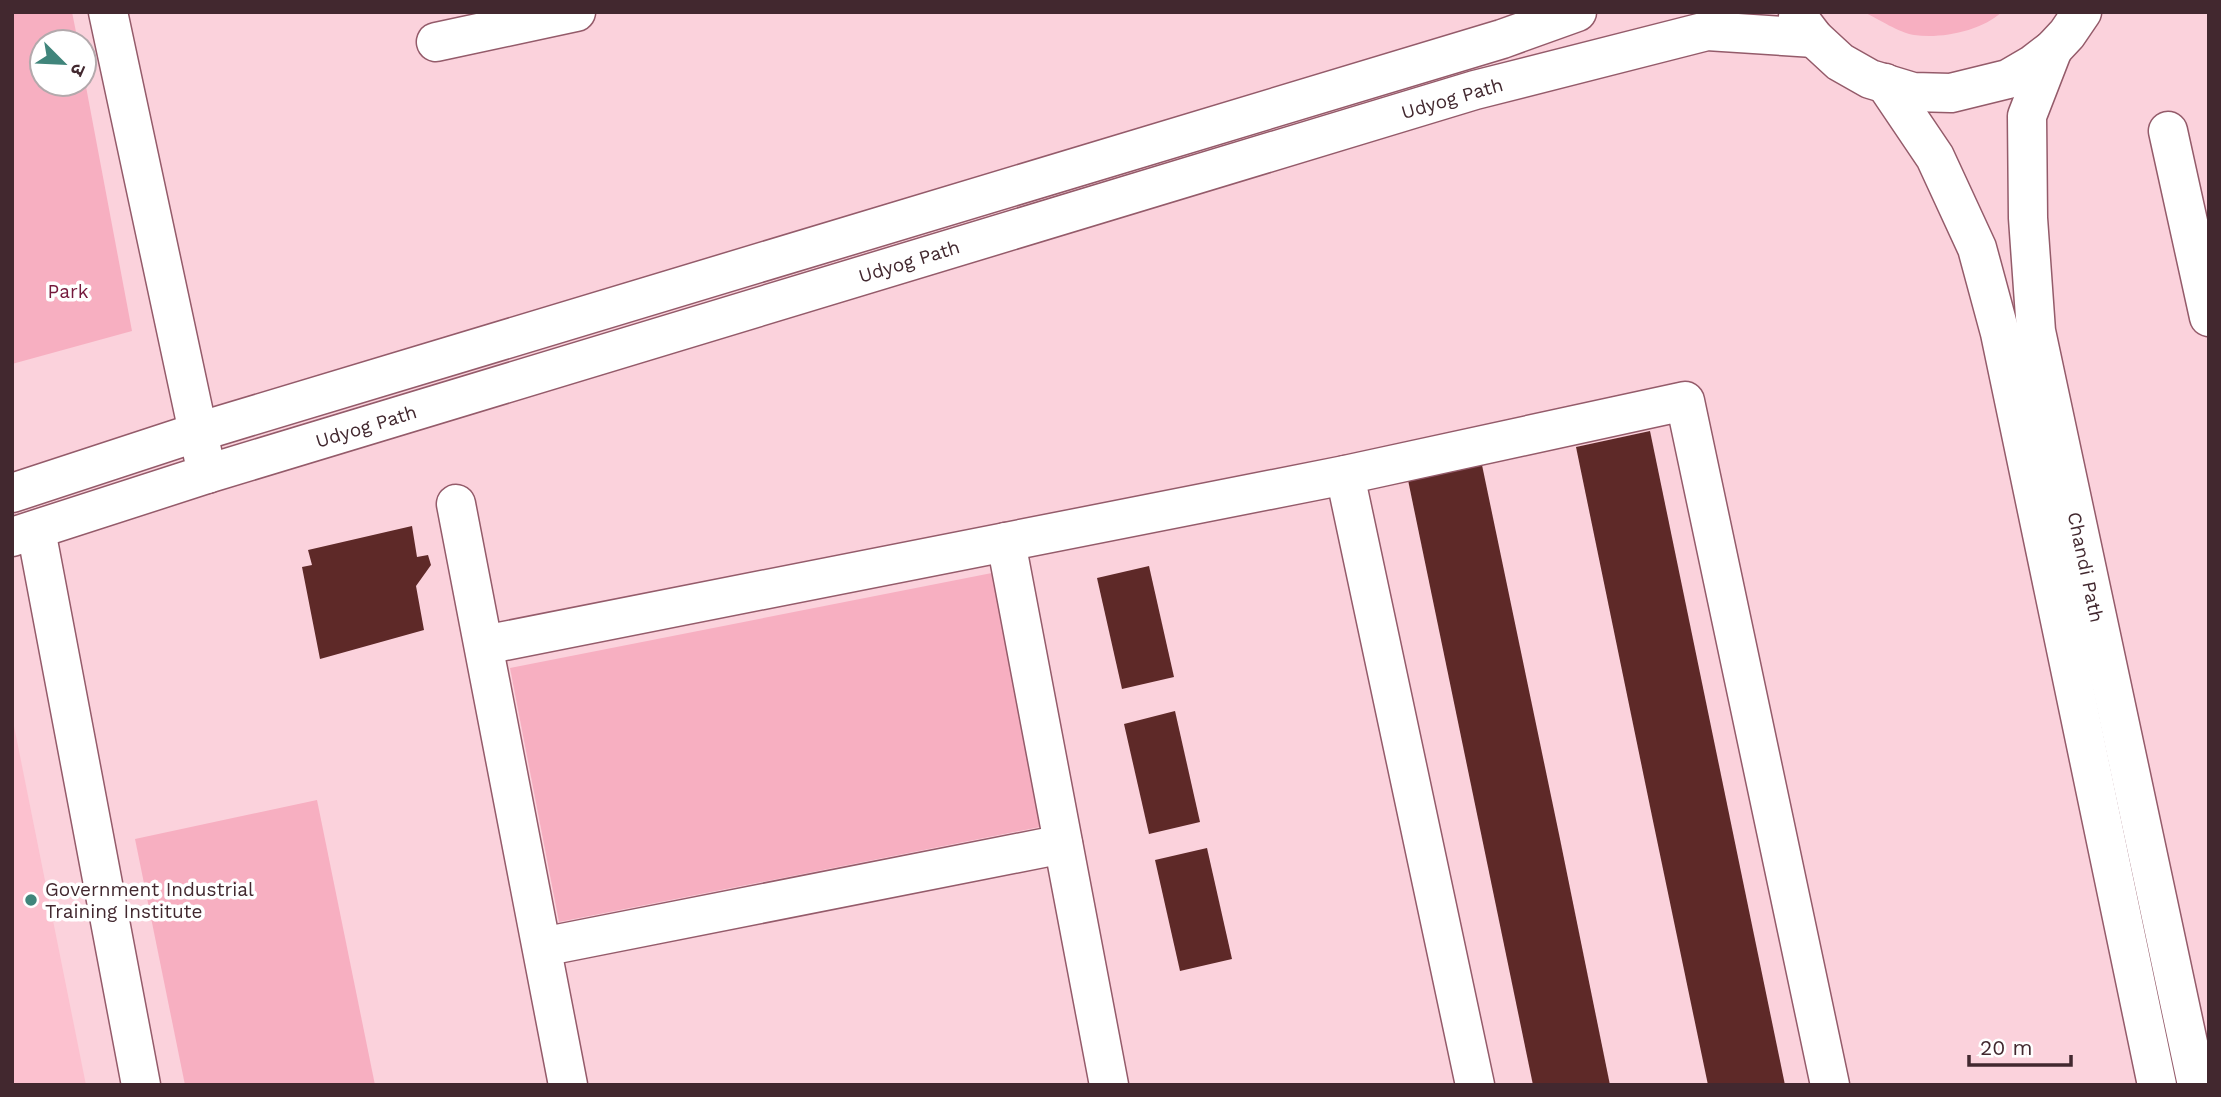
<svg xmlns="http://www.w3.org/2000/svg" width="2221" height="1097" font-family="'Work Sans','Noto Sans Devanagari',sans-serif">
<rect width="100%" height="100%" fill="#fbd2dc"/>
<path fill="#fcc1cf" d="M12 716 86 1085H12Z"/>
<g fill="#f7afc1">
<path d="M12 12H72L78 42H42V84H84V76L132 331 12 364Z"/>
<path d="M1864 12H2002C1981 31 1942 39 1914 35 1900 33 1878 19 1864 12Z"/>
<path d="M997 572 1045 826 559 922 510 668Z"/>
<path d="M317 800 375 1085H185L135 839Z"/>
</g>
<g fill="#5e2928">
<path d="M1650 431 1681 581 1785 1085H1708L1653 821 1576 447Z"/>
<path d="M1482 465 1560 839 1610 1085H1533L1408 480Z"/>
<path d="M412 526 417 557 428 555 431 565 416 586 424 630 320 659 302 567 312 565 308 550Z"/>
<path d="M1149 566 1174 677 1122 689 1097 578Z"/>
<path d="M1175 711 1200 822 1149 834 1124 724Z"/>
<path d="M1207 848 1232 959 1180 971 1155 860Z"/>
</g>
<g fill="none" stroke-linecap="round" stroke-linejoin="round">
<g stroke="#945b6a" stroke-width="41">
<g id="minor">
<path d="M108 12 207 474"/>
<path d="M436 42 576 12"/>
<path d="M2168 131 2209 317"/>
<path d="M1345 475 1475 1085"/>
<path d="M456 504 568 1085"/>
<path d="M36 530 141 1085"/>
<path d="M1006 542 1109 1085"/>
<path d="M484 645 1345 475 1685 401 1830 1085"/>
<path d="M542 947 1063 844"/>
</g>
</g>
<g stroke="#945b6a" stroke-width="41">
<g id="major">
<path d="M1798 17 1814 38 1840 62 1870 79 1913 92 1951 93 2008 79 2032 65 2053 49 2067 34 2082 12"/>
<path d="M2053 49 2027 116 2028 218 2036 331 2197 1085"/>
<path d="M1885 83 1935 157 1977 248 2000 333 2157 1085"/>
<path d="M12 493 198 432 1502 39 1577 12"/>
<path d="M12 537 207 474 1475 90 1707 31 1814 38"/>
</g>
</g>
<use href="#minor" stroke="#fff" stroke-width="38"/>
<use href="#major" stroke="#fff" stroke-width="38"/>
</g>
<circle fill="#40857b" stroke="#fff" stroke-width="2.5" cx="31" cy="900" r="7"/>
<g text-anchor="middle" stroke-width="7" stroke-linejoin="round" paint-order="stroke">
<g font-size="19" fill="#42282f" stroke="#fff">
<text transform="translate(1452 98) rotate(-16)" y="7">Udyog Path</text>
<text transform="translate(909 261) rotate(-17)" y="7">Udyog Path</text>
<text transform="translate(366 426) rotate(-17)" y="7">Udyog Path</text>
<text transform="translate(2086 567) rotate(78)" y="7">Chandi Path</text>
</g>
<g font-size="19" fill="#75193c" stroke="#fff">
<text x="68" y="298">Park</text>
</g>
<g font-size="19" fill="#42282f" stroke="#fff" text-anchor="start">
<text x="45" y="896">Government Industrial<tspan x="45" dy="22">Training Institute</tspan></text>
</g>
</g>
<rect width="2221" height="1097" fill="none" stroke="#42282f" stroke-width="28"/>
<g transform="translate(63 63) rotate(114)"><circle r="33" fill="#ffffff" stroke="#b3a9ac" stroke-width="2"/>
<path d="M0-5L12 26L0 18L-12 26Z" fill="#40857b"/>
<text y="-10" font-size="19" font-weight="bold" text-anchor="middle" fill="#42282f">उ</text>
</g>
<path d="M1969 1055v10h102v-10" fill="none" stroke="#42282f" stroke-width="3.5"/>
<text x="1980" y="1055" font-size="21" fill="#42282f" stroke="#ffffff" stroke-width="5" paint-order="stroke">20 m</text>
</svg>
